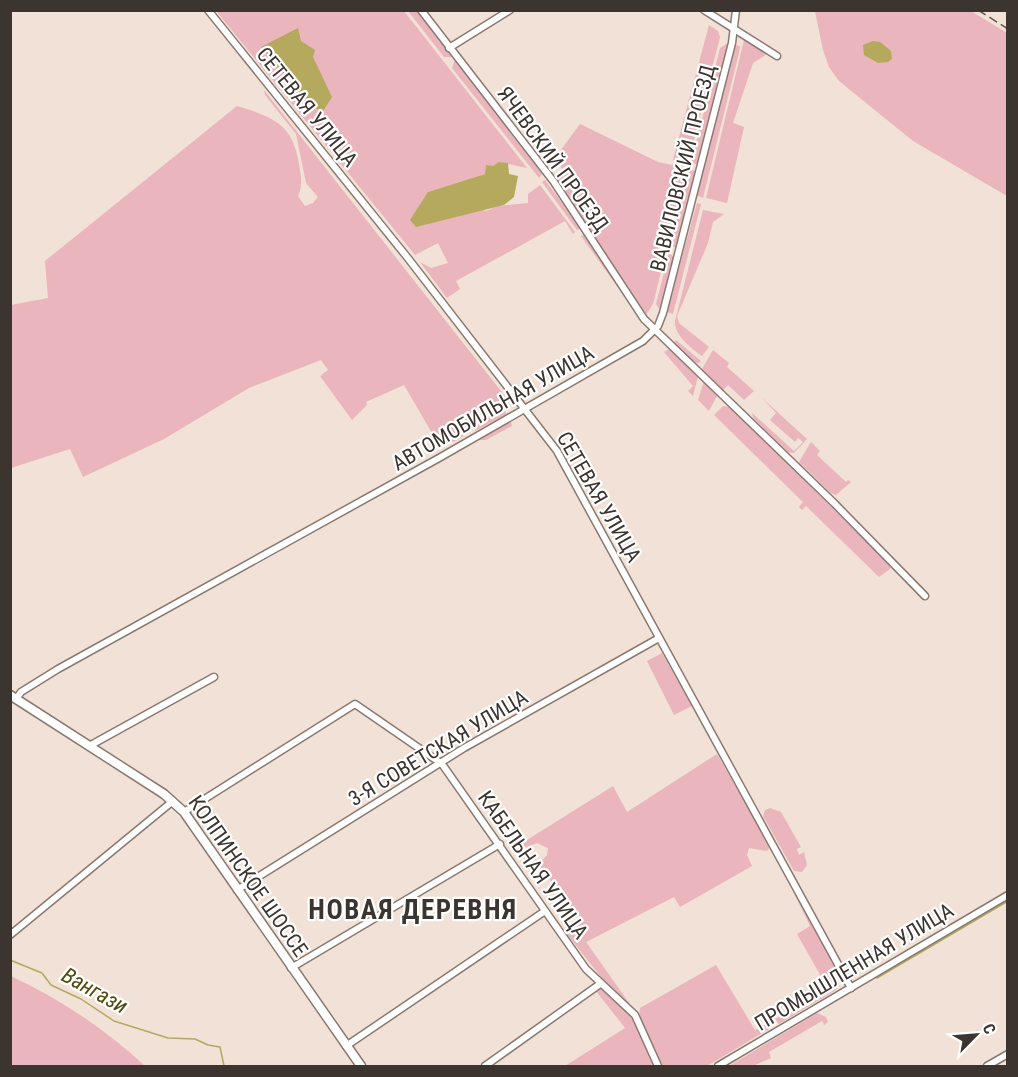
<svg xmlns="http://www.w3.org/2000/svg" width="1018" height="1077" font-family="'Roboto Condensed',sans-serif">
<rect width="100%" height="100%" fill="#f2e1d6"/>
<g fill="#eab5bc" fill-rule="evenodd">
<path d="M216 11H404L527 168 499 162 485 174 428 192 486 211 498 206 528 203V194L540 185 575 232 573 234 565 221 456 281 460 289 447 298 420 262 431 268 448 263 438 243 415 255ZM312 57 321 76 298 87 295 78Z"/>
<path d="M408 11H417L453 57H444Z"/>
<path d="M815 11H971L1007 33V196L913 141 839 81 829 67 823 50Z"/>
<path d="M709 25 718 31 720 37 688 163 673 160Z"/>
<path d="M744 40 767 54 753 63 733 123 744 127 727 203 706 198Z"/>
<path d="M728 43 699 161 696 164 691 163 720 48Z"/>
<path d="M735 45 740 46 739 53 703 198 697 195Z"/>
<path d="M455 59 540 169 542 174 539 178 452 68Z"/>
<path d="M264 90 508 400 507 403 473 420 472 429C460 439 452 447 436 440L404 385 366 402 367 405 352 420 320 376 328 370 321 360 249 388 164 439 83 477 70 449 11 468V305L48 298 45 261 237 106C273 117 293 124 299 164 301 176 303 185 298 196L305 206 313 203 318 197 306 183 296 134 265 95Z"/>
<path d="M580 124 658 162 687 168 668 247 659 245 658 250 666 252 653 304 646 315 554 177 563 170 555 158Z"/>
<path d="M690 169 696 171 677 247H670Z"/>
<path d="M545 180 581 228 577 230 542 182Z"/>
<path d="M697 203 701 204 673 314 667 312Z"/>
<path d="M703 210 724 214 713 222 708 243 677 316 679 323 709 347 702 356C691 348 674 335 675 321Z"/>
<path d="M585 234 622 293 581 236Z"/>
<path d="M669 253 675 258 660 310 656 304Z"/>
<path d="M676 340 701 361 699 363H693L673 343Z"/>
<path d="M669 349 698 377 693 396 688 391 693 386 664 352Z"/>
<path d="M713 350 729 363 727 367 754 391 744 400 728 385 723 390 702 369Z"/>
<path d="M704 381 717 396 709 411 698 400Z"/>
<path d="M762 398 807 439 794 453 788 452 753 418 752 413 794 451 803 442 798 438 795 442 770 420 776 413Z"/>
<path d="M723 406 730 407 890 565V569L879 577 806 506 802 510 799 507 803 502 714 415Z"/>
<path d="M501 409 507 414 475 431 478 422Z"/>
<path d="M510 419 512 426 486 440H476Z"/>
<path d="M811 442 820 451 817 455 846 482 848 480 851 482 836 495 831 493 799 462Z"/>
<path d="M662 653 692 706 674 715 647 661Z"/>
<path d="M717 754 770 847 767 851 749 848 747 855 752 866 680 907 674 897 586 942 632 1007 605 982 563 929 580 917 538 865 547 855 548 848 537 843C524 849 520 850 510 839L512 836 519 845 613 786 627 812Z"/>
<path d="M770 808 781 812 801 847 797 849 799 855 804 852 807 865 802 872 794 871 763 816 765 810Z"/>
<path d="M792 889 837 970 839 981 836 990 779 1024 775 1019 827 987 797 934 810 926Z"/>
<path d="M716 965 755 1030 768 1023 769 1029 707 1066H661L639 1018 640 1008Z"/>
<path d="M11 976C60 999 105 1029 145 1066H11Z"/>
<path d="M601 987C634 1013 639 1028 655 1066H565L625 1028 596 991Z"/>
<path d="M817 1013 826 1017 828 1022 824 1025 822 1021 769 1052 771 1058 753 1066H729Z"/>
</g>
<g fill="#b4a95d">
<path d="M298 28 301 41 315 50 313 57 332 97 323 111C299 102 301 100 295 78L283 73 261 47Z"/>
<path d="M873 41 880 42 891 51 892 59 888 62 878 63 864 55 863 45Z"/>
<path d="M499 162 508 163 509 174 518 176 514 197 504 205 416 227 410 220 428 192 485 174 486 165 493 166Z"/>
</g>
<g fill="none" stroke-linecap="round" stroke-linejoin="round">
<g stroke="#b4a95d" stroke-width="1.5">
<path d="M10 960 42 973 51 985 81 999 114 1021 168 1038 195 1039 208 1045 220 1047 224 1066"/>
<path d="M877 978 1008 901"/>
</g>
<g stroke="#897a70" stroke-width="9">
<g id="minor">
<path d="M208 10 407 257 557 451 851 988"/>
<path d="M421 10 554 182 644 319 834 503 925 596"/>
<path d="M704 10 777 56"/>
<path d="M449 48 510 10"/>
<path d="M16 699 21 692 58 669 439 458 643 341 658 326 663 313 732 43 736 10"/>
<path d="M91 745 214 677"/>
<path d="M184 812 355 704 442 764 586 969 635 1015 658 1066"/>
<path d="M237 890 464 748 659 638"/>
<path d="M10 935 173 801"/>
<path d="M291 968 500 844"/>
<path d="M346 1046 545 911"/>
<path d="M485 1066 600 984"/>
<path d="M718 1066 1008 895"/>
<path d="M987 1066 1008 1054"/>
</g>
</g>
<g stroke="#897a70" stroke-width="11">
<path id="major" d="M10 695 164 794 184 812 361 1066"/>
</g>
<use href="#minor" stroke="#fff" stroke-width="6"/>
<use href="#major" stroke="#fff" stroke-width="8"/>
<path stroke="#605751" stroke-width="1.5" stroke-dasharray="9 4.5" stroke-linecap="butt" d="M978 10 1008 29"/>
</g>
<g text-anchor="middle" stroke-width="4.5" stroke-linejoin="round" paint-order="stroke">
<g font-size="21" fill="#3b342f" stroke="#fff">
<text transform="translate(307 107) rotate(51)" y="7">СЕТЕВАЯ УЛИЦА</text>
<text transform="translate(553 159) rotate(54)" y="7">ЯЧЕВСКИЙ ПРОЕЗД</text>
<text transform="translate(683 168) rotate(-76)" y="7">ВАВИЛОВСКИЙ ПРОЕЗД</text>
<text transform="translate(493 408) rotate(-30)" y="7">АВТОМОБИЛЬНАЯ УЛИЦА</text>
<text transform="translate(599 497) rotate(60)" y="7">СЕТЕВАЯ УЛИЦА</text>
<text transform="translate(438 748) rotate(-31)" y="7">3-Я СОВЕТСКАЯ УЛИЦА</text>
<text transform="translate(533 865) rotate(55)" y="7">КАБЕЛЬНАЯ УЛИЦА</text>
<text transform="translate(248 876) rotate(55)" y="7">КОЛПИНСКОЕ ШОССЕ</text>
<text transform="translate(854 967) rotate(-31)" y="7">ПРОМЫШЛЕННАЯ УЛИЦА</text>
</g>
<g font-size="22" font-style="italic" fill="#52490d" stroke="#fff">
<text transform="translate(95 990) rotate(29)" y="8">Вангази</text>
</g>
<g font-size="27" font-weight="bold" letter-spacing="1.5" fill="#3b342f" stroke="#fff">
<text x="413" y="919">НОВАЯ ДЕРЕВНЯ</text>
</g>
</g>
<rect width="1018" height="1077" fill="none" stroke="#3b342f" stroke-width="24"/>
<g transform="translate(976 1035) rotate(65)" stroke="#ffffff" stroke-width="4.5" paint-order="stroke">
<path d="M0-4.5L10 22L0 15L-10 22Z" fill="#3b342f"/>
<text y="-9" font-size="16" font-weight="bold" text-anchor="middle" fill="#3b342f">С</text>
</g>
</svg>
